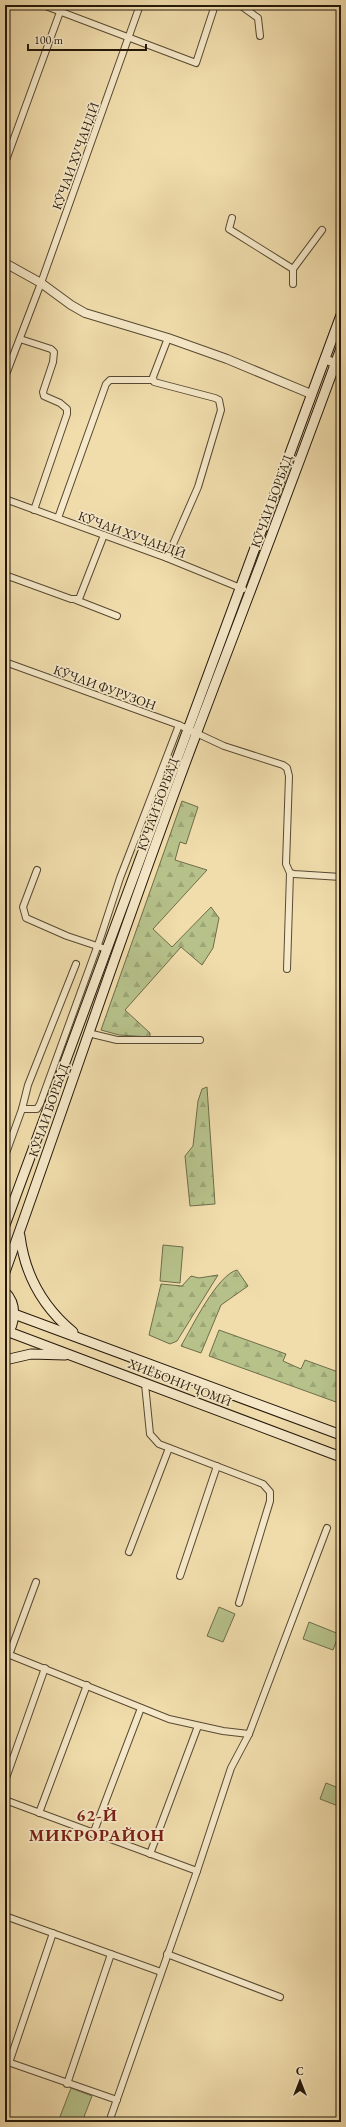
<svg xmlns="http://www.w3.org/2000/svg" width="346" height="2127" font-family="'EB Garamond',serif">
<defs>
<pattern id="forest-firs" width="22" height="20" patternUnits="userSpaceOnUse"><rect width="22" height="20" fill="#b7c28b"/><path d="M5 1l3.5 6h-7zM16 11l3.5 6h-7z" fill="#9da677"/></pattern>
</defs>
<rect width="100%" height="100%" fill="#f1ddac"/>
<filter id="stains"><feTurbulence type="fractalNoise" baseFrequency=".005" numOctaves="4"/><feColorMatrix values="0 0 0 0 .2 0 0 0 0 .09 0 0 0 0 .02 0 0 0 .5 -.17"/></filter>
<radialGradient id="worn" r=".72"><stop offset=".6" stop-color="#630" stop-opacity="0"/><stop offset="1" stop-color="#630" stop-opacity=".3"/></radialGradient>
<g fill="#b7c28b" stroke="#6e6d4a">
<path d="M163 1245 183 1247 180 1283 160 1281Z"/>
<path d="M219 1607 235 1614 223 1642 207 1636Z"/>
<path d="M309 1622 339 1634 333 1650 303 1639Z"/>
<path d="M326 1783 341 1789V1807L320 1799Z"/>
<path d="M71 2088 92 2096 82 2122H58Z"/>
</g>
<g fill="url(#forest-firs)" stroke="#6e6d4a">
<path d="M182 801 198 807 186 844 180 842 175 860 207 870 153 929 172 947 211 907 219 918 213 948 202 965 181 947 125 1010 150 1033V1037L119 1035 101 1030Z"/>
<path d="M207 1087 215 1204 190 1206 185 1156 193 1146 198 1101 202 1089Z"/>
<path d="M237 1270 248 1286 221 1305 201 1353 181 1346C192 1327 217 1275 237 1270Z"/>
<path d="M218 1275 177 1341 170 1344 149 1335 161 1284 182 1286 191 1276 199 1278Z"/>
<path d="M219 1330 286 1354 283 1361 301 1369 305 1360 341 1373V1389L336 1402 209 1356Z"/>
</g>
<g fill="none" stroke-linecap="round" stroke-linejoin="round">
<g stroke="#574932" stroke-width="8">
<g id="minor">
<path d="M43 5 196 63 215 5"/>
<path d="M240 5 258 18 260 36"/>
<path d="M5 163 60 12"/>
<path d="M232 218 229 229 293 269V284"/>
<path d="M293 269 322 230"/>
<path d="M20 339 51 349 54 352 53 362 43 392 44 396 60 403 67 409V414L34 510"/>
<path d="M5 377 41 283 140 5"/>
<path d="M5 499 167 558 243 589"/>
<path d="M58 518 106 384 110 380H153"/>
<path d="M167 558 198 487 221 410 219 400 215 398 154 382 153 377 168 338"/>
<path d="M5 575 71 599H79L104 535"/>
<path d="M76 600 117 616"/>
<path d="M5 662 179 725 224 746 283 765 287 768 289 776 286 864 290 873 294 874 341 877"/>
<path d="M37 870 23 907 26 918 67 936 106 949"/>
<path d="M287 969 290 873"/>
<path d="M88 1033 117 1040H200"/>
<path d="M22 1109H37L40 1104 100 939 120 878 179 725"/>
<path d="M5 1156 22 1109 28 1085 76 964"/>
<path d="M145 1384 150 1434 159 1444 263 1484 270 1492V1501L239 1603"/>
<path d="M129 1552 169 1448"/>
<path d="M180 1576 217 1466"/>
<path d="M5 1653 169 1719 223 1731 249 1734"/>
<path d="M9 1655 36 1582"/>
<path d="M5 1781 45 1668"/>
<path d="M5 1800 197 1871"/>
<path d="M39 1813 87 1685"/>
<path d="M93 1834 141 1708"/>
<path d="M150 1854 198 1726"/>
<path d="M5 1916 161 1972"/>
<path d="M167 1954 280 1997"/>
<path d="M5 2061 117 2100"/>
<path d="M9 2063 53 1933"/>
<path d="M67 2084 111 1954"/>
<path d="M109 2122 197 1871 231 1768 249 1734 327 1528"/>
</g>
</g>
<g stroke="#574932" stroke-width="10">
<g id="tertiary">
<path d="M5 263 41 283 71 305 85 313 168 338 227 359 311 394"/>
<path d="M325 359 341 366"/>
</g>
</g>
<g stroke="#24180a" stroke-width="11">
<g id="secondary">
<path d="M5 1225 341 315"/>
<path d="M20 1236C25 1276 43 1307 73 1332"/>
<path d="M5 1272C69 1094 128 914 195 737 244 607 294 478 341 348"/>
<path d="M5 1292C17 1304 16 1323 6 1335"/>
<path d="M14 1314 341 1435"/>
<path d="M9 1332 341 1457"/>
<path d="M5 1360 31 1354 65 1355"/>
</g>
</g>
<use href="#minor" stroke="#f6e9c9" stroke-width="6"/>
<use href="#tertiary" stroke="#f6e9c9" stroke-width="8"/>
<use href="#secondary" stroke="#f6e9c9" stroke-width="9"/>
</g>
<g text-anchor="middle" stroke-width="3.5" stroke-linejoin="round" paint-order="stroke">
<g font-size="13" fill="#24180a" stroke="#f6e9c9">
<text transform="translate(75 156) rotate(-70)" y="5">КӮЧАИ ХУҶАНДӢ</text>
<text transform="translate(271 501) rotate(-70)" y="5">КӮЧАИ БОРБАД</text>
<text transform="translate(132 534) rotate(20)" y="5">КӮЧАИ ХУҶАНДӢ</text>
<text transform="translate(105 687) rotate(20)" y="5">КӮЧАИ ФУРУЗОН</text>
<text transform="translate(157 804) rotate(-70)" y="5">КӮЧАИ БОРБАД</text>
<text transform="translate(48 1110) rotate(-71)" y="5">КӮЧАИ БОРБАД</text>
<text transform="translate(180 1382) rotate(21)" y="5">ХИЁБОНИ ҶОМӢ</text>
</g>
<g font-size="17" font-weight="bold" letter-spacing="1" fill="#7a1f14" stroke="#f6e9c9">
<text x="97" y="1821">62-Й<tspan x="97" dy="20">МИКРОРАЙОН</tspan></text>
</g>
</g>
<rect width="346" height="2127" fill="none" stroke="#f1ddac" stroke-width="20"/>
<rect x="6" y="6" width="334" height="2115" fill="none" stroke="#24180a" stroke-width="2"/>
<rect x="10" y="10" width="326" height="2107" fill="none" stroke="#24180a"/>
<g transform="translate(300 2081)" stroke="#f6e9c9" stroke-width="3" paint-order="stroke">
<path d="M0-3L7 15L0 10L-7 15Z" fill="#24180a"/>
<text y="-6" font-size="11" font-weight="bold" text-anchor="middle" fill="#24180a">С</text>
</g>
<path d="M28 44v6h118v-6" fill="none" stroke="#24180a" stroke-width="2"/>
<text x="34" y="44" font-size="12" fill="#24180a" stroke="#f6e9c9" stroke-width="3" paint-order="stroke">100 m</text>
<rect width="100%" height="100%" filter="url(#stains)"/>
<rect width="100%" height="100%" fill="url(#worn)"/>
</svg>
